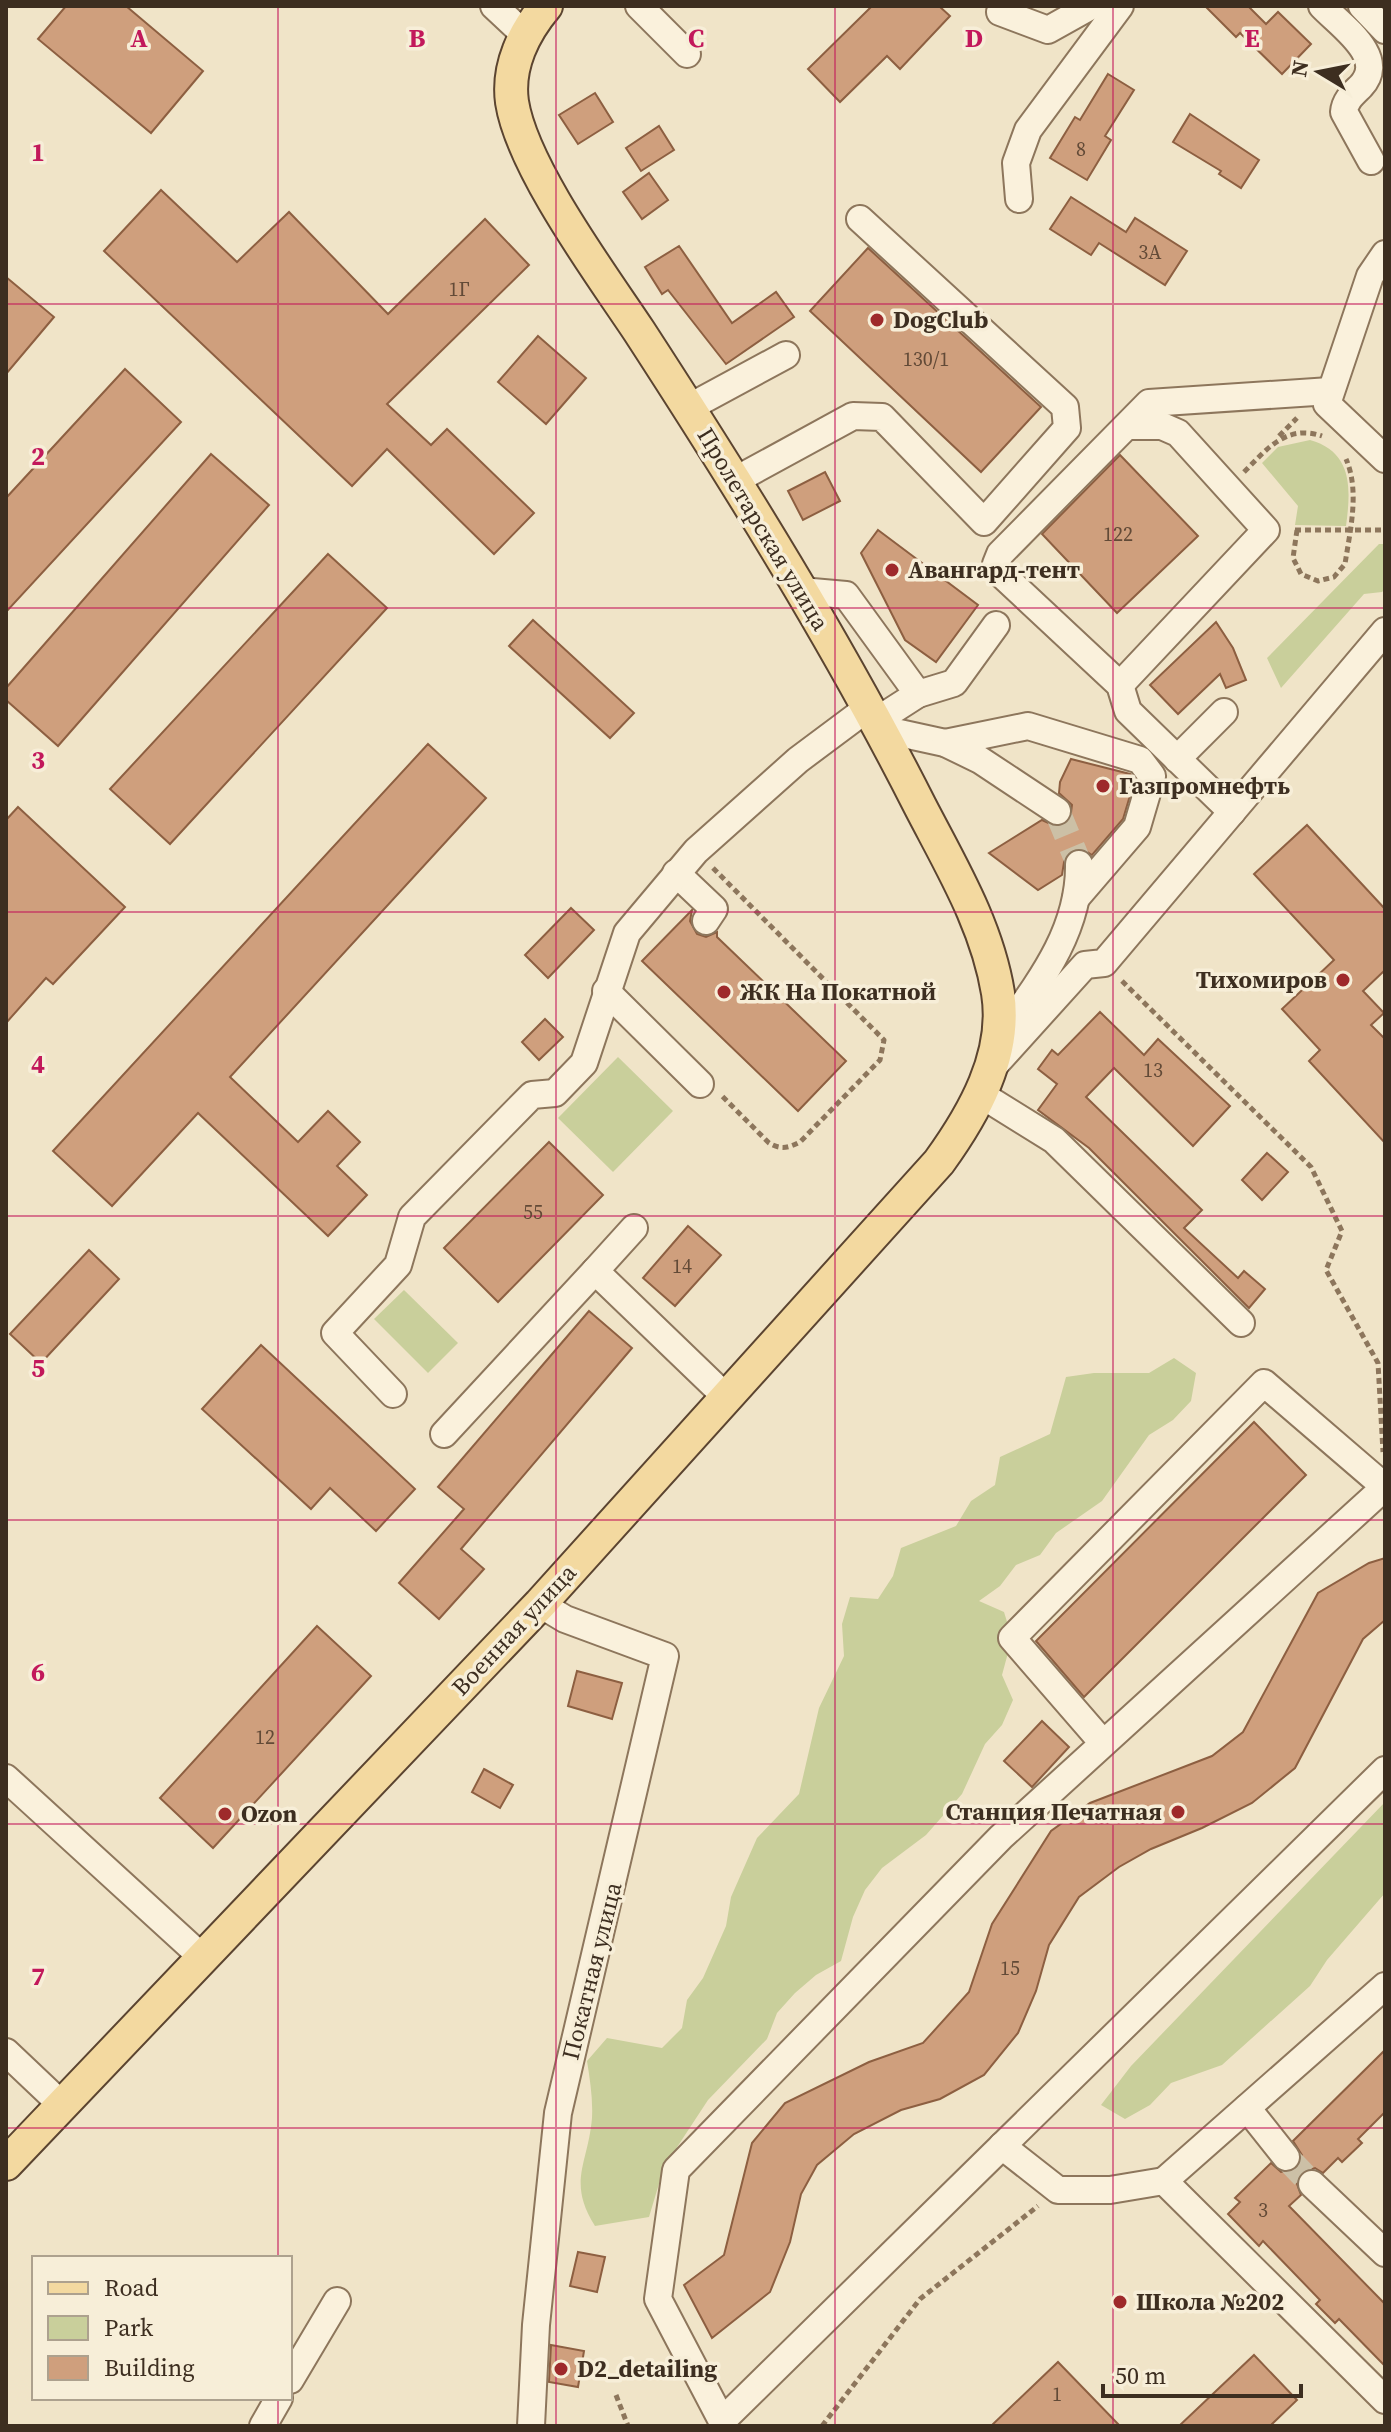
<svg xmlns="http://www.w3.org/2000/svg" width="1391" height="2432" font-family="'Source Serif 4',serif">
<rect width="100%" height="100%" fill="#f0e4c8"/>
<g fill="#c9cf9b">
<path d="M1310 440C1353 452 1351 489 1346 526L1295 525 1298 506 1262 463 1278 447Z"/>
<path d="M1379 544H1385V589L1382 592 1364 594 1281 688 1267 658Z"/>
<path d="M618 1057 673 1111 613 1172 558 1118Z"/>
<path d="M404 1290 458 1343 428 1373 374 1319Z"/>
<path d="M1174 1358 1196 1373 1191 1401 1173 1420 1149 1435 1102 1501 1056 1533 1040 1555 1016 1565 1000 1586 979 1601 1004 1612 1012 1638 1002 1675 1013 1700 1002 1725 985 1744 962 1794 926 1835 882 1868 865 1890 853 1917 841 1961 816 1975 795 1993 777 2013 767 2039 708 2100 664 2167 649 2217 595 2226C567 2181 588 2165 592 2118 593 2099 590 2080 587 2061L607 2038 662 2048 682 2028 687 2000 703 1978 726 1926 731 1897 757 1838 799 1794 819 1708 844 1656 842 1624 850 1597 878 1599 893 1576 901 1548 956 1526 971 1501 995 1485 1000 1457 1050 1434 1066 1377 1094 1373H1149Z"/>
<path d="M1385 1802V1893L1327 1960 1310 1986 1222 2065 1171 2083 1150 2105 1125 2119 1101 2105 1131 2066Z"/>
</g>
<g fill="#cf9f7d" stroke="#8d5f41" stroke-width="2">
<path d="M66 6H126L203 71 151 133 38 39Z"/>
<path d="M872 6H939L950 16 900 69 887 56 840 102 808 69Z"/>
<path d="M1205 6H1248L1266 24 1278 12 1311 44 1282 74 1240 33 1236 37Z"/>
<path d="M1108 74 1134 90 1105 136 1111 140 1087 180 1050 158 1075 117 1080 120Z"/>
<path d="M595 93 613 122 578 144 559 115Z"/>
<path d="M1190 114 1259 160 1241 188 1219 174 1221 171 1173 142Z"/>
<path d="M659 126 674 150 641 171 626 148Z"/>
<path d="M649 173 668 200 642 219 623 192Z"/>
<path d="M161 190 237 262 289 212 388 314 485 219 529 265 387 404 431 445 447 429 534 513 494 554 387 449 352 486 104 251Z"/>
<path d="M1071 197 1126 232 1135 218 1187 251 1165 285 1099 243 1091 255 1050 229Z"/>
<path d="M679 246 732 323 776 292 794 317 726 364 668 290 662 294 645 267Z"/>
<path d="M868 248 1041 407 981 472 810 311Z"/>
<path d="M6 277 54 317 6 374Z"/>
<path d="M538 336 586 378 546 424 498 382Z"/>
<path d="M125 369 181 422 6 612V498Z"/>
<path d="M211 454 269 505 58 746 6 700V688Z"/>
<path d="M1120 455 1198 536 1117 613 1042 534Z"/>
<path d="M825 472 840 501 803 520 788 491Z"/>
<path d="M878 530 978 605 936 662 905 640 861 553Z"/>
<path d="M328 554 387 608 170 844 110 789Z"/>
<path d="M533 620 634 713 610 738 509 646Z"/>
<path d="M1216 622 1233 648 1246 680 1226 688 1220 674 1178 714 1150 685Z"/>
<path d="M428 744 486 798 230 1077 298 1142 328 1111 360 1142 337 1166 367 1195 328 1236 198 1113 112 1206 53 1151Z"/>
<path d="M1071 759 1130 774 1134 778 1129 787 1132 789 1123 819 1092 855 1081 848 1071 850 1065 856 1062 875 1038 890 989 853 1042 820 1057 827 1070 820 1072 805 1059 793 1060 782Z"/>
<path d="M18 807 125 907 53 984 46 978 6 1023V820Z"/>
<path d="M1307 825 1385 909V970L1363 991 1384 1013 1371 1025 1385 1039V1143L1309 1061 1320 1050 1282 1009 1334 960 1254 874Z"/>
<path d="M571 908 594 930 548 978 525 955Z"/>
<path d="M692 910 690 921 697 934 706 937 717 932V937L846 1061 798 1111 642 961Z"/>
<path d="M1100 1012 1144 1055 1158 1039 1230 1106 1193 1146 1114 1068 1086 1097 1202 1210 1184 1228 1238 1278 1244 1271 1265 1289 1249 1308 1089 1148 1038 1110 1057 1084 1038 1069 1052 1050 1058 1055Z"/>
<path d="M545 1019 563 1037 539 1060 522 1042Z"/>
<path d="M549 1142 603 1195 498 1302 444 1248Z"/>
<path d="M1267 1153 1288 1172 1262 1200 1242 1180Z"/>
<path d="M688 1226 721 1255 675 1306 643 1278Z"/>
<path d="M89 1250 119 1279 41 1363 10 1334Z"/>
<path d="M589 1311 632 1348 461 1549 484 1569 439 1619 399 1583 464 1509 438 1487Z"/>
<path d="M261 1345 415 1489 376 1531 330 1488 311 1509 202 1409Z"/>
<path d="M1254 1422 1306 1475 1084 1697 1036 1641Z"/>
<path d="M1385 1558V1620L1363 1639 1295 1768 1252 1803 1202 1828 1151 1849 1119 1867 1079 1897 1049 1945 1036 1991 1018 2033 984 2075 940 2099 901 2110 854 2134 817 2165 801 2194 790 2242 770 2292 712 2338 684 2285 724 2255 752 2143 785 2103 869 2062 923 2043 969 1992 992 1924 1051 1831 1090 1803 1212 1756 1243 1732 1318 1593 1369 1563Z"/>
<path d="M317 1626 371 1676 213 1848 160 1798Z"/>
<path d="M577 1671 622 1683 612 1719 568 1706Z"/>
<path d="M1042 1721 1069 1747 1032 1787 1004 1761Z"/>
<path d="M484 1769 513 1785 500 1808 472 1792Z"/>
<path d="M1385 2050V2112L1358 2139 1362 2143 1342 2162 1338 2158 1323 2173 1315 2168 1301 2173 1296 2181 1301 2195 1289 2206 1385 2304V2366L1339 2319 1335 2323 1316 2304 1320 2300 1263 2241 1259 2246 1228 2214 1240 2202 1235 2198 1271 2163 1281 2172 1296 2169 1302 2155 1293 2141Z"/>
<path d="M578 2252 605 2257 597 2292 570 2286Z"/>
<path d="M551 2345 584 2351 578 2387 549 2382Z"/>
<path d="M1254 2355 1297 2400 1270 2426H1179Z"/>
<path d="M1058 2362 1120 2426H991Z"/>
</g>
<g fill="none" stroke-linecap="round" stroke-linejoin="round">
<g stroke="#ccc0a6" stroke-width="26" stroke-dasharray="26 13" stroke-linecap="butt">
<path d="M1057 811 1079 864"/>
<path d="M1286 2157 1312 2184"/>
</g>
<g stroke="#8d765c" stroke-width="30">
<g id="minor">
<path d="M494 6 523 33"/>
<path d="M639 6 687 54"/>
<path d="M1322 6C1341 26 1388 57 1361 86 1353 94 1345 100 1344 112L1371 161"/>
<path d="M1362 6 1385 30"/>
<path d="M1000 12 1048 30 1091 6"/>
<path d="M1019 199 1016 163 1028 130 1120 6"/>
<path d="M1385 254 1370 276 1327 404 1385 459"/>
<path d="M688 408 786 355"/>
<path d="M734 481 853 416 882 417 984 522 1067 428 1065 407 860 219"/>
<path d="M801 591 846 595 918 694 876 721"/>
<path d="M1120 685 1266 530 1178 433 1162 426H1127"/>
<path d="M918 694 954 683 996 625"/>
<path d="M881 729 945 743 980 760 1057 811"/>
<path d="M945 743 1028 726 1140 760 1152 776 1137 827 1076 898"/>
<path d="M1177 759 1224 712"/>
<path d="M1232 812 1128 711 1120 685 999 572 996 564 1000 554 1149 403 1330 391"/>
<path d="M676 873 714 909 706 921"/>
<path d="M606 991 700 1084"/>
<path d="M1000 1037C1038 984 1080 932 1079 864"/>
<path d="M991 1069 1085 965 1104 963 1385 631"/>
<path d="M980 1094 1054 1140 1241 1323"/>
<path d="M634 1228 595 1271 726 1397"/>
<path d="M393 1394 335 1333 398 1265 412 1217 532 1095 555 1093 584 1063 627 933 696 851 798 760 869 707"/>
<path d="M444 1434 595 1271"/>
<path d="M1103 1743 1012 1638 1264 1383 1385 1487 1001 1837 676 2170 658 2299 722 2421 1385 1770"/>
<path d="M6 1778 203 1958"/>
<path d="M1385 1986 1164 2181 1385 2400"/>
<path d="M6 2052 62 2105"/>
<path d="M1247 2108 1286 2157"/>
<path d="M1002 2146 1058 2190H1110L1164 2181"/>
<path d="M1312 2184 1385 2253"/>
<path d="M290 2380 337 2301"/>
<path d="M263 2426 279 2398"/>
<path d="M531 2426 536 2325 558 2113 665 1656 565 1619 540 1604"/>
</g>
</g>
<g stroke="#5b4430" stroke-width="36">
<path id="major" d="M6 2164 540 1604 939 1162C973 1115 1008 1055 998 993 987 925 951 866 920 806 837 642 739 485 639 331 601 274 522 167 512 102 507 66 524 32 546 6"/>
</g>
<g stroke="#8d765c" stroke-width="5" stroke-dasharray="6 4" stroke-linecap="butt">
<path d="M1279 436 1297 418"/>
<path d="M1244 472C1267 449 1286 424 1322 436"/>
<path d="M1295 530H1385"/>
<path d="M1297 530 1293 558 1301 574 1318 581 1334 577 1345 564C1350 531 1360 491 1346 459"/>
<path d="M713 868 884 1040 880 1060 800 1142C788 1148 781 1150 769 1143L722 1096"/>
<path d="M1122 981 1311 1167 1342 1231 1326 1270 1378 1363 1383 1452"/>
<path d="M616 2395 628 2426"/>
<path d="M822 2426 920 2299 1038 2206"/>
</g>
<use href="#minor" stroke="#faf1dc" stroke-width="26"/>
<use href="#major" stroke="#f3d9a0" stroke-width="32"/>
</g>
<path fill="none" stroke="#c2185b" stroke-width="2" stroke-opacity="0.55" d="M278 6V2258M556 6V2426M835 6V2426M1113 6V2426M6 304H1385M6 608H1385M6 912H1385M6 1216H1385M6 1520H1385M6 1824H1385M6 2128H1385M278 2398V2426"/>
<g fill="#9e2a2b" stroke="#f7eed8" stroke-width="3">
<circle cx="877" cy="320" r="8"/>
<circle cx="892" cy="570" r="8"/>
<circle cx="1103" cy="786" r="8"/>
<circle cx="1343" cy="980" r="8"/>
<circle cx="724" cy="992" r="8"/>
<circle cx="1178" cy="1812" r="8"/>
<circle cx="225" cy="1814" r="8"/>
<circle cx="1120" cy="2302" r="8"/>
<circle cx="561" cy="2369" r="8"/>
</g>
<g text-anchor="middle" stroke-width="7" stroke-linejoin="round" paint-order="stroke">
<g font-size="20" fill="#624a37">
<text x="1081" y="156">8</text>
<text x="1150" y="259">3А</text>
<text x="459" y="296">1Г</text>
<text x="926" y="366">130/1</text>
<text x="1118" y="541">122</text>
<text x="1153" y="1077">13</text>
<text x="533" y="1219">55</text>
<text x="682" y="1273">14</text>
<text x="265" y="1744">12</text>
<text x="1010" y="1975">15</text>
<text x="1263" y="2217">3</text>
<text x="1057" y="2401">1</text>
</g>
<g font-size="24" font-weight="bold" fill="#3d2e20" stroke="#f7eed8" text-anchor="start">
<text x="893" y="328">DogClub</text>
<text x="908" y="578">Авангард-тент</text>
<text x="1119" y="794">Газпромнефть</text>
<text x="1327" y="988" text-anchor="end">Тихомиров</text>
<text x="740" y="1000">ЖК На Покатной</text>
<text x="1162" y="1820" text-anchor="end">Станция Печатная</text>
<text x="241" y="1822">Ozon</text>
<text x="1136" y="2310">Школа №202</text>
<text x="577" y="2377">D2_detailing</text>
</g>
<g font-size="24" fill="#3d2e20" stroke="#f7eed8">
<text transform="translate(763 529) rotate(59)" y="8">Пролетарская улица</text>
<text transform="translate(514 1630) rotate(-47)" y="8">Военная улица</text>
<text transform="translate(592 1971) rotate(-76)" y="8">Покатная улица</text>
</g>
</g>
<g font-size="26" text-anchor="middle" font-weight="bold" fill="#c2185b" stroke="#f7eed8" stroke-width="7" stroke-linejoin="round" paint-order="stroke">
<text x="139" y="47">A</text>
<text x="417" y="47">B</text>
<text x="696" y="47">C</text>
<text x="974" y="47">D</text>
<text x="1252" y="47">E</text>
<text x="38" y="161">1</text>
<text x="38" y="465">2</text>
<text x="38" y="769">3</text>
<text x="38" y="1073">4</text>
<text x="38" y="1377">5</text>
<text x="38" y="1681">6</text>
<text x="38" y="1985">7</text>
</g>
<rect width="1391" height="2432" fill="none" stroke="#3d2e20" stroke-width="16"/>
<rect x="32" y="2256" width="260" height="144" fill="#f7eed8" stroke="#ada18e" stroke-width="2"/>
<rect x="48" y="2282" width="40" height="12" fill="#f3d9a0" stroke="#ada18e" stroke-width="2"/>
<text x="104" y="2296" font-size="24" fill="#3d2e20">Road</text>
<rect x="48" y="2316" width="40" height="24" fill="#c9cf9b" stroke="#ada18e" stroke-width="2"/>
<text x="104" y="2336" font-size="24" fill="#3d2e20">Park</text>
<rect x="48" y="2356" width="40" height="24" fill="#cf9f7d" stroke="#ada18e" stroke-width="2"/>
<text x="104" y="2376" font-size="24" fill="#3d2e20">Building</text>
<g transform="translate(1319 72) rotate(280)" stroke="#f7eed8" stroke-width="6" paint-order="stroke">
<path d="M0-6L14 30L0 20L-14 30Z" fill="#3d2e20"/>
<text y="-12" font-size="22" font-weight="bold" text-anchor="middle" fill="#3d2e20">N</text>
</g>
<path d="M1103 2384v12h198v-12" fill="none" stroke="#3d2e20" stroke-width="4"/>
<text x="1115" y="2384" font-size="24" fill="#3d2e20" stroke="#f7eed8" stroke-width="6" paint-order="stroke">50 m</text>
</svg>
